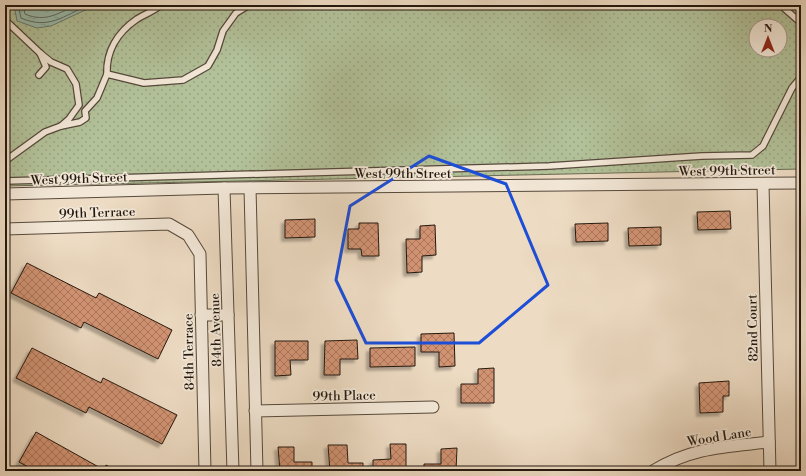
<svg xmlns="http://www.w3.org/2000/svg" width="806" height="476" font-family="'Libre Bodoni',serif">
<defs>
<pattern id="grass-dots" width="8" height="8" patternUnits="userSpaceOnUse"><rect width="8" height="8" fill="#b2c199"/><path d="M2 2h.1M6 6h.1" fill="none" stroke="#99a583" stroke-width="1.8" stroke-linecap="round"/></pattern>
<pattern id="water-ripples" width="26" height="14" patternUnits="userSpaceOnUse"><rect width="26" height="14" fill="#9abcad"/><path d="M2 4q2-2 4 0t4 0M15 11q2-2 4 0t4 0" fill="none" stroke="#84a194"/></pattern>
<pattern id="building-cross-hatch" width="8" height="8" patternUnits="userSpaceOnUse"><rect width="8" height="8" fill="#d29373"/><path d="M0 0l8 8M0 8l8-8" fill="none" stroke="#aa775d"/></pattern>
<filter id="shadow"><feDropShadow dx="-3.5" dy="3.5" stdDeviation="1" flood-color="#0004"/></filter>
</defs>
<rect width="100%" height="100%" fill="#eddbc3"/>
<filter id="stains"><feTurbulence type="fractalNoise" baseFrequency=".005" numOctaves="4"/><feColorMatrix values="0 0 0 0 .2 0 0 0 0 .09 0 0 0 0 .02 0 0 0 .5 -.17"/></filter>
<radialGradient id="worn" r=".72"><stop offset=".6" stop-color="#630" stop-opacity="0"/><stop offset="1" stop-color="#630" stop-opacity=".3"/></radialGradient>
<path fill="url(#grass-dots)" stroke="#6a6c54" fill-rule="evenodd" d="M5 5H801V169L5 186ZM756 26H780V50H756Z"/>
<path fill="url(#water-ripples)" stroke="#6a7a6e" d="M14 5H96L51 26 37 28 17 21Z"/>
<g fill="none" stroke-linecap="round" stroke-linejoin="round">
<g stroke="#5e6a5e" stroke-width="1">
<path d="M18 5 21 18C49 30 63 16 89 5"/>
<path d="M23 5 25 14C46 23 58 13 77 5"/>
</g>
</g>
<g fill="url(#building-cross-hatch)" stroke="#23180f" filter="url(#shadow)">
<path d="M730 211 731 229 698 230 697 212Z"/>
<path d="M315 219V237L285 238V220Z"/>
<path d="M359 223H378L379 256H362L361 249H348V229H359Z"/>
<path d="M608 223V241L576 242 575 224Z"/>
<path d="M435 225 436 255 422 256V272L407 273 406 239H420V226Z"/>
<path d="M661 227V245L629 246 628 228Z"/>
<path d="M27 263 96 298 99 293 172 330 158 359 84 322 81 328 11 293Z"/>
<path d="M454 333 455 366 439 367V352H421V334Z"/>
<path d="M357 340 358 359H340V375H324L325 341Z"/>
<path d="M275 341H308V360H290L291 375 275 376Z"/>
<path d="M415 347V366L370 367V348Z"/>
<path d="M32 348 101 383 103 378 177 415 162 444 89 407 86 413 16 378Z"/>
<path d="M494 368V403H461V384H478V369Z"/>
<path d="M729 381V396H723V412L700 413 699 383Z"/>
<path d="M36 432 104 470 106 465 117 471H36L19 462Z"/>
<path d="M390 444H406V471H373V460L391 459Z"/>
<path d="M328 445H347L348 463H363V471H330Z"/>
<path d="M278 447H294V462H312V471H280Z"/>
<path d="M457 448 456 471H424V464H441V449Z"/>
</g>
<g fill="none" stroke-linecap="round" stroke-linejoin="round">
<g stroke="#56493c" stroke-width="8">
<g id="service">
<path d="M783 5 784 8 801 23"/>
<path d="M5 20 40 53"/>
<path d="M107 74C106 51 118 32 137 19 145 14 154 11 161 5"/>
<path d="M39 75 46 67 40 53 51 62 67 69 76 84 79 105 69 119 61 126 80 122 86 118 85 111 97 98 107 74 144 83 183 80 208 66 217 50 223 31 236 13 249 5"/>
<path d="M5 161 45 132 61 126"/>
<path d="M5 181 549 166 702 156 752 155 763 146 792 88 801 77"/>
</g>
</g>
<g stroke="#56493c" stroke-width="13">
<g id="minor">
<path d="M763 184 770 471"/>
<path d="M224 188 233 471"/>
<path d="M250 188 257 471"/>
<path d="M5 194 224 188 801 183"/>
<path d="M5 229 169 224 188 235 200 254 205 471"/>
<path d="M201 315H228"/>
<path d="M255 411 433 407"/>
<path d="M653 471C692 447 725 447 769 442"/>
</g>
</g>
<use href="#service" stroke="#f3e8d8" stroke-width="5.5"/>
<use href="#minor" stroke="#f3e8d8" stroke-width="11"/>
</g>
<path fill="none" stroke="#1d4ed8" stroke-width="3" stroke-linejoin="round" d="M429 156 506 184 548 285 479 343H366L336 280 350 206Z"/>
<g text-anchor="middle" stroke-width="3.5" stroke-linejoin="round" paint-order="stroke">
<g font-size="13" fill="#23180f" stroke="#f3e8d8">
<text transform="translate(727 170) rotate(-1)" y="5">West 99th Street</text>
<text x="403" y="178">West 99th Street</text>
<text transform="translate(79 178) rotate(-2)" y="5">West 99th Street</text>
<text transform="translate(97 212) rotate(-2)" y="5">99th Terrace</text>
<text transform="translate(752 328) rotate(-91)" y="5">82nd Court</text>
<text transform="translate(215 330) rotate(-92)" y="5">84th Avenue</text>
<text transform="translate(188 352) rotate(-91)" y="5">84th Terrace</text>
<text transform="translate(344 395) rotate(-1)" y="5">99th Place</text>
<text transform="translate(719 436) rotate(-9)" y="5">Wood Lane</text>
</g>
</g>
<rect width="806" height="476" fill="none" stroke="#eddbc3" stroke-width="20"/>
<rect x="6" y="6" width="794" height="464" fill="none" stroke="#23180f" stroke-width="2"/>
<rect x="10" y="10" width="786" height="456" fill="none" stroke="#23180f"/>
<g transform="translate(768 38)"><circle r="19" fill="#f3e8d8" stroke="#a09588"/>
<path d="M0-3L7 15L0 10L-7 15Z" fill="#8f2418"/>
<text y="-6" font-size="11" font-weight="bold" text-anchor="middle" fill="#23180f">N</text>
</g>
<rect width="100%" height="100%" filter="url(#stains)"/>
<rect width="100%" height="100%" fill="url(#worn)"/>
</svg>
